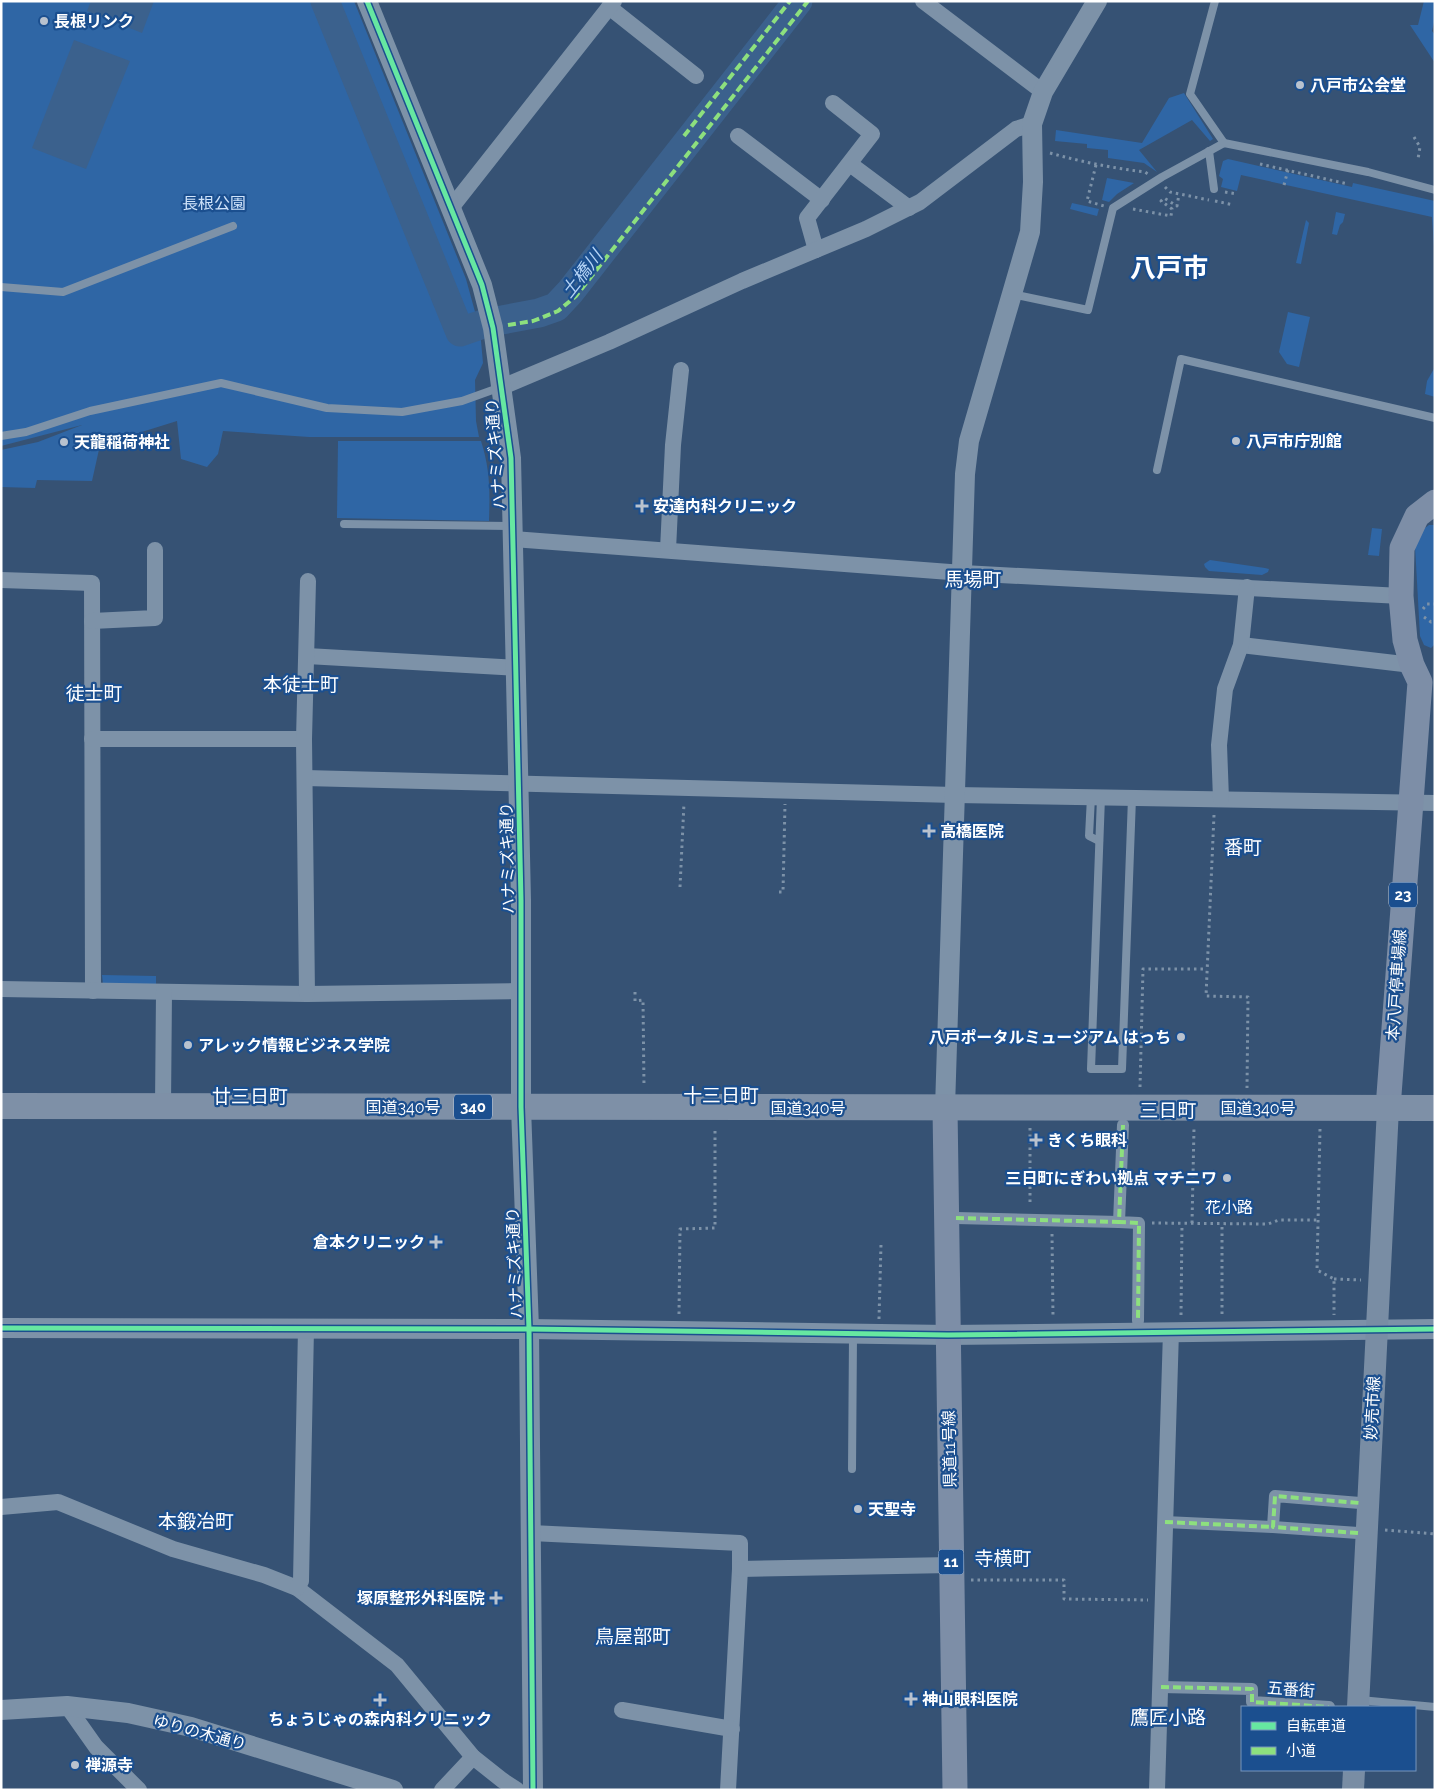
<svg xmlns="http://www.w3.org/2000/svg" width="1436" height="1791" font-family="Raleway,'Noto Sans JP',sans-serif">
<rect width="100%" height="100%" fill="#365274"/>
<g fill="#2f66a5">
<path d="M1 1H354L466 279 480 330 483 363 475 380 476 421 479 437H309L223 431 218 454 207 467 181 459 177 421 100 445 92 481 37 480 35 488 1 487V450L38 442 82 425 1 446Z"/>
<path d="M1424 1H1435V18L1432 31 1435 35V63L1410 25H1418Z"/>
<path d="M1184 93 1213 139 1210 141 1192 120 1139 150 1157 172 1144 163 1108 158V150L1087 148V144L1055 141 1056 130 1142 143 1169 98Z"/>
<path d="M1228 159 1352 187 1353 183 1435 201V262L1432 217 1241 175 1237 191 1221 187 1223 179 1219 176 1223 161Z"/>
<path d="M1107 178 1134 183 1117 194 1109 202 1102 200Z"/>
<path d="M1072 203 1099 209 1097 216 1070 209Z"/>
<path d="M1336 212 1345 214 1343 222 1340 225 1337 235 1332 234Z"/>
<path d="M1306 220 1309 223 1301 264 1296 263Z"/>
<path d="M1288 312 1310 317 1299 367 1287 364 1279 352Z"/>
<path d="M1435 367V397L1425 394 1427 381Z"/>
<path d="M338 441H481C490 469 490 491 489 521L337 518Z"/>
<path d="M1429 525H1435V644L1431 648 1424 645 1420 636 1415 546 1425 528Z"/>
<path d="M1372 528 1382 529 1379 556 1368 555Z"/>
<path d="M1210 560 1265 568 1269 569 1268 572 1262 575 1209 571 1205 567 1204 564Z"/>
<path d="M102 975 156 976V987L103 984Z"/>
</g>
<g fill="#3b618d">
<path d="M91 1H154L142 33 87 11Z"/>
<path d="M74 40 130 61 86 169 32 148Z"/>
</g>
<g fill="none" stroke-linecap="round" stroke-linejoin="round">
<path stroke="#3b618d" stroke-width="29" d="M325 1 460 332 486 323 539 313 556 307 570 292 798 1"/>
<g stroke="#7d92a8" stroke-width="3" stroke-dasharray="2.5 4" stroke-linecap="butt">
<path d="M1414 137 1420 147 1418 159"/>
<path d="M1050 153C1082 162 1112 168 1145 172L1148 174"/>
<path d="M1260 164 1348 184"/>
<path d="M1096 165 1087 201 1104 206"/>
<path d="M1284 185 1288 170"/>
<path d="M1165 187 1170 192 1209 200"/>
<path d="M1225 192 1237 194"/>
<path d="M1215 201 1234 205"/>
<path d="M1133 209 1171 216 1172 209 1161 201 1164 198 1177 206 1179 194"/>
<path d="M1423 609 1427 604H1435"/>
<path d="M1424 617 1431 622 1435 621"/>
<path d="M1214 815 1206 996 1248 997 1247 1088"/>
<path d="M680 887 684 803"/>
<path d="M779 892H783L785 804"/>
<path d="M635 992V1001L643 1000 644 1087"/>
<path d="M1140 1087 1143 969H1207"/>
<path d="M1030 1128V1206"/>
<path d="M1320 1129 1317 1270 1334 1279V1315"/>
<path d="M1152 1223 1268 1224 1279 1220H1319"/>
<path d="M1192 1223 1194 1128"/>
<path d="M1052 1234 1053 1317"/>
<path d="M1334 1279 1361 1280"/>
<path d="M679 1314 680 1229 715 1228V1127"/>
<path d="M1222 1314V1224"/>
<path d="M1181 1315 1182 1224"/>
<path d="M879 1319 881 1244"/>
<path d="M1385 1530 1435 1534"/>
<path d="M971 1580H1064V1599L1148 1600"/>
</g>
<g stroke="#7d92a8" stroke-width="8">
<path d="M1215 1 1190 94 1224 143"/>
<path d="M1209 151 1214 189"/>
<path d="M1 287 63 292 233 226"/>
<path d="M1012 294 1088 310 1113 208 1162 177 1224 143 1368 172 1435 190"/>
<path d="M1 436 26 432 90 411 221 383 327 408 402 412 462 401 501 387"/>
<path d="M1157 470 1181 359 1435 418"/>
<path d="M344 524 512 526"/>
<path d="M1091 797 1089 836 1099 841"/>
<path d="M1101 797 1091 1069H1122L1132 798"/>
<path d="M852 1469 853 1336"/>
<path d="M1360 1700 1435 1707"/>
</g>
<g stroke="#7d92a8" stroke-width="12">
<path d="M1123 1125 1119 1222 1139 1223 1138 1321"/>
<path d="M956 1218 1119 1222"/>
<path d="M1165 1522 1273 1527"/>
<path d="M1358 1533 1273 1527 1275 1496 1360 1503"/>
<path d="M1161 1687 1252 1689V1702L1329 1707"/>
</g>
<g stroke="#7d92a8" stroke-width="16">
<path d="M923 1 1043 92"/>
<path d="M609 7 696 76"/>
<path d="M738 136 822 200"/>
<path d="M850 164 909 208"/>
<path d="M451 208 614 1"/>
<path d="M816 250 807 218 872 134 833 103"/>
<path d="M502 387 609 342 742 281 866 229 920 202 1016 129 1032 124"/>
<path d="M513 539 963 573 1401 596"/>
<path d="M668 550 673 445 681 370"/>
<path d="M1 580 92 583 93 991"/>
<path d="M92 621 155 618V550"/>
<path d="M1241 645 1412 665"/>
<path d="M307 656 517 668"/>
<path d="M92 739H304"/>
<path d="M305 778 955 795 1435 803"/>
<path d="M1221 799 1219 745 1225 689 1241 645 1247 587"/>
<path d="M1 989 307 994 520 991"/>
<path d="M307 994 304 739 308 581"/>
<path d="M163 1106 164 992"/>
<path d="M1 1507 58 1502 173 1549 264 1575 297 1588 397 1665 473 1757 502 1780 517 1790"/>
<path d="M531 1533 740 1543V1569L728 1790"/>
<path d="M740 1569 951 1565"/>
<path d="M297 1588 301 1581 306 1328"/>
<path d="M67 1706 96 1747 139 1790"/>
<path d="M622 1710 732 1729"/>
<path d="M442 1790 473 1757"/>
<path d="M1157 1790 1171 1331"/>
</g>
<g stroke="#7d92a8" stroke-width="20">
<path d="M367 1 482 285 493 328 511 458 521 900V1107L529 1329 533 1790"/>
<path d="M945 1108 965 474 969 441 1030 232 1033 182 1032 124 1043 92 1097 1"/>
<path d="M1 1328 529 1329 948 1335 1435 1329"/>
<path d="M1 1710 67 1706 128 1713 191 1727 393 1790"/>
</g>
<g stroke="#798da4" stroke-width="22">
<path d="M1358 1707 1388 1108"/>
<path d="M1353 1790 1354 1770"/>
</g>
<g stroke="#7d8ea7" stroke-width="25">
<path d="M945 1108 955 1790"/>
<path d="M1388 1108 1420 682 1412 665 1405 640 1401 596 1402 548 1417 516 1435 502"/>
</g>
<path stroke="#7e90a7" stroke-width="26" d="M1 1106 1435 1108"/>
<g stroke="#8de07e" stroke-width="4" stroke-dasharray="8 4" stroke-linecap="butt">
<path d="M684 136 790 1"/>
<path d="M508 325 533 321 558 311 576 296 808 1"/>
<path d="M1123 1125 1119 1222 1139 1223 1138 1321"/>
<path d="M956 1218 1119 1222"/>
<path d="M1165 1522 1273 1527"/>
<path d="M1358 1533 1273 1527 1275 1496 1360 1503"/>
<path d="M1161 1687 1252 1689V1702L1329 1707"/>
</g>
<g stroke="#1b4f8f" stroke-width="8">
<g id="cycleway">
<path d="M367 1 482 285 493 328 511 458 521 900V1107L529 1329 533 1790"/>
<path d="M1 1328 529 1329 948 1335 1435 1329"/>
</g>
</g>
<use href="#cycleway" stroke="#66e7a1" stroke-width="5"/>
</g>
<g fill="#b9c2ce" stroke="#1b4f8f" stroke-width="2">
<circle cx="44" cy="21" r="5"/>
<circle cx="1300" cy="85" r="5"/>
<circle cx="1236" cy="441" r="5"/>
<circle cx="64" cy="442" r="5"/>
<path d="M639.5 498.5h5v5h5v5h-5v5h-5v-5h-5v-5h5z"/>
<path d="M926.5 823.5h5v5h5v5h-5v5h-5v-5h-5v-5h5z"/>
<circle cx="1181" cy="1037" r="5"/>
<circle cx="188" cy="1045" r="5"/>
<path d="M1033.5 1132.5h5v5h5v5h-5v5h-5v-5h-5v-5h5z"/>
<circle cx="1227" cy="1178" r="5"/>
<path d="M433.5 1234.5h5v5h5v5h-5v5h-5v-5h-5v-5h5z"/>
<circle cx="858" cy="1509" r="5"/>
<path d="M493.5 1590.5h5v5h5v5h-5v5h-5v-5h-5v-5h5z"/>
<path d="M908.5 1691.5h5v5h5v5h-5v5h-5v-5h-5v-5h5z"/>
<path d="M377.5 1692.5h5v5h5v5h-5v5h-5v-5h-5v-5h5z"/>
<circle cx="75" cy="1765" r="5"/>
</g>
<g text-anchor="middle" stroke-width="4.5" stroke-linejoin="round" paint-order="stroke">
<g fill="#1b4f8f" stroke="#bbcadd" stroke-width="1">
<rect x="1389" y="882.5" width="28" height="25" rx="4"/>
<rect x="454" y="1094.5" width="38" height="25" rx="4"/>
<rect x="938.5" y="1549.5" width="25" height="25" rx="4"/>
</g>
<g font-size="15" font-weight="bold" fill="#fff">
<text x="1403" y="900">23</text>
<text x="473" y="1112">340</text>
<text x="951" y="1567">11</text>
</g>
<g font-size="16" font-weight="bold" fill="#fff" stroke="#1b4f8f" text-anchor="start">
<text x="54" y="27">長根リンク</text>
<text x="1310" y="91">八戸市公会堂</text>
<text x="1246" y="447">八戸市庁別館</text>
<text x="74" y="448">天龍稲荷神社</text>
<text x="653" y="512">安達内科クリニック</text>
<text x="940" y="837">高橋医院</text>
<text x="1171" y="1043" text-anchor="end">八戸ポータルミュージアム はっち</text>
<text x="198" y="1051">アレック情報ビジネス学院</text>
<text x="1047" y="1146">きくち眼科</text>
<text x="1217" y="1184" text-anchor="end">三日町にぎわい拠点 マチニワ</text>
<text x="425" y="1248" text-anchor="end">倉本クリニック</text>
<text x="868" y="1515">天聖寺</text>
<text x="485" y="1604" text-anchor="end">塚原整形外科医院</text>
<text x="922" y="1705">神山眼科医院</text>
<text x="380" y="1725" text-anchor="middle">ちょうじゃの森内科クリニック</text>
<text x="85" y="1771">禅源寺</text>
</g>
<g font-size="16" fill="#cfe3fa" stroke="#1b4f8f">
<text x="214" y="209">長根公園</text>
</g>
<g font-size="16" fill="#fff" stroke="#1b4f8f">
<text transform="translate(495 454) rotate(-94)" y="6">ハナミズキ通り</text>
<text transform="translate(507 858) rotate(-91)" y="6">ハナミズキ通り</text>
<text transform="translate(1396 985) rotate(-86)" y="6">本八戸停車場線</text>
<text x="403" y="1113">国道340号</text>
<text x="808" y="1114">国道340号</text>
<text x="1258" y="1114">国道340号</text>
<text x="1229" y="1213">花小路</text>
<text transform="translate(514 1263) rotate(-92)" y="6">ハナミズキ通り</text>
<text transform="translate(1372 1408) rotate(-87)" y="6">妙売市線</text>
<text transform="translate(949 1449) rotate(-91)" y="6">県道11号線</text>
<text transform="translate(1291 1689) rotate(4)" y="6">五番街</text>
<text transform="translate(200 1732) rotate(15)" y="6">ゆりの木通り</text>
</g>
<g font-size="18" font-style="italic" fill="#b5d3f5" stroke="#1b4f8f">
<text transform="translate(582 274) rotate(-52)" y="6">土橋川</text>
</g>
<g font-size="19" fill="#fff" stroke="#1b4f8f">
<text x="973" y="586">馬場町</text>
<text x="301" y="691">本徒士町</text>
<text x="94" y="700">徒士町</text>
<text x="1243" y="854">番町</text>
<text x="721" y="1102">十三日町</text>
<text x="250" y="1103">廿三日町</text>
<text x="1168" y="1117">三日町</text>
<text x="196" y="1528">本鍛冶町</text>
<text x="1003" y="1565">寺横町</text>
<text x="633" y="1643">鳥屋部町</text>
<text x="1168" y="1724">鷹匠小路</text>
</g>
<g font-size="26" font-weight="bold" fill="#fff" stroke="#1b4f8f">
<text x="1169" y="277">八戸市</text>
</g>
</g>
<rect width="1436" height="1791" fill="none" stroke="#ffffff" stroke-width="5"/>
<rect x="1241" y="1706" width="175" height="65" fill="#1b4f8f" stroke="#7695bc"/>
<rect x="1251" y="1722" width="25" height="8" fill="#66e7a1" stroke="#7695bc"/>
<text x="1286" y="1731" font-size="15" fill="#ffffff">自転車道</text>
<rect x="1251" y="1747" width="25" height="8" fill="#8de07e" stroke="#7695bc"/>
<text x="1286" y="1756" font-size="15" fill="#ffffff">小道</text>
</svg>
